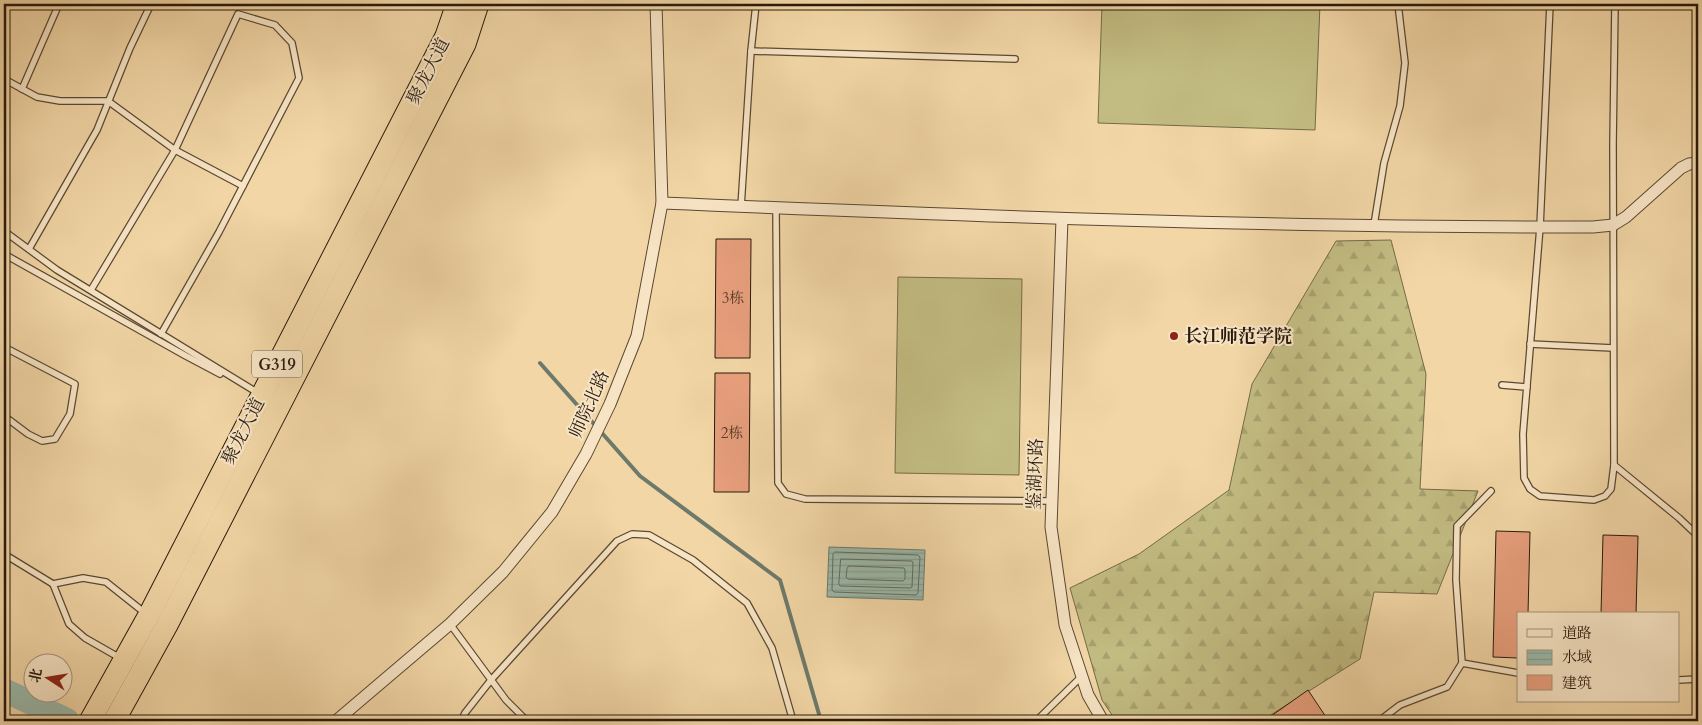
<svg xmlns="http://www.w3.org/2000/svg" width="1702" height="725" font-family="Cardo,'Noto Serif SC',serif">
<defs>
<pattern id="forest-firs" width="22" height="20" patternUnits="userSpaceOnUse" patternTransform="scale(1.25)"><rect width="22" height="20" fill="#c2bc82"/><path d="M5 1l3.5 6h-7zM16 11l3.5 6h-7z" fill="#a7a16f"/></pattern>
<pattern id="water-rules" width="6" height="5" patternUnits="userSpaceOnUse" patternTransform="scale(1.25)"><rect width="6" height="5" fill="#9bb9ab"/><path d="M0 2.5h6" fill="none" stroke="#869e92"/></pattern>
</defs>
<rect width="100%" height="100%" fill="#f2d6a6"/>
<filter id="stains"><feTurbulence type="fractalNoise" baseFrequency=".004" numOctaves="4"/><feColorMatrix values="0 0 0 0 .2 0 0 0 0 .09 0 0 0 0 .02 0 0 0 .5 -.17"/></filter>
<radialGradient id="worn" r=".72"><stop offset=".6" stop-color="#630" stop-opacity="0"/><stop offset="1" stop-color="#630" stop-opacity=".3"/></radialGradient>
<path fill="url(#forest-firs)" stroke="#756b47" d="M1391 240 1426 374 1420 489 1478 491 1437 594 1374 592 1360 659 1261 721H1116L1102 700 1070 588 1139 554 1229 490 1252 384 1336 241Z"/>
<g fill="#c2bc82" stroke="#756b47">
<path d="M1102 4H1320L1315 130 1098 123Z"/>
<path d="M898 277 1022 279 1019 475 895 473Z"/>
</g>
<path fill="url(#water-rules)" stroke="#6d796b" d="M829 547 925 550 923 600 827 597Z"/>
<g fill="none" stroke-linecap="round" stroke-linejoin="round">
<g stroke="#626a5c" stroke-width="1">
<path d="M835 552 918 555 920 557 918 593 916 595 834 592 832 590 833 554Z"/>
<path d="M841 559 912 561 913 563 912 587 910 588 840 586 839 584Z"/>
<path d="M849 566 904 568 905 570V579L903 581 848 579 846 577 847 569Z"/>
</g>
<path stroke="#6d796b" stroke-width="4" d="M540 363 640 476 780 580 821 721"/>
<path stroke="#9bb9ab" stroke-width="24" d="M4 690 67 720"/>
</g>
<g fill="#e89f7d" stroke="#281a0c">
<path d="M716 239H751L750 358H715Z"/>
<path d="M715 373H750L749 492H714Z"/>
<path d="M1496 531 1530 532 1528 614H1518V658L1493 657Z"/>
<path d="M1603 535 1638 536 1636 614H1601Z"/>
<path d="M1308 690 1328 720 1326 721H1264Z"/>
</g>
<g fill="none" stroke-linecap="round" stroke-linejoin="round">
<g stroke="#5a4932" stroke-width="8">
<g id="lane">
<path d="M1550 4 1540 227 1523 434 1524 478 1530 489 1540 496 1594 500 1605 496 1611 489 1614 465"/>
<path d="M1615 4 1613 144 1614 465 1679 518 1698 536"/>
<path d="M751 51 1015 59"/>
<path d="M4 79 37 97 60 101H108L175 150 243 186"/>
<path d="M22 89 59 4"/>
<path d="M741 207 751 51 756 4"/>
<path d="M776 208 778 483 786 494 805 499 1052 501"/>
<path d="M1374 225 1384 163 1400 106 1405 63 1398 4"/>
<path d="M4 231 57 270 258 393"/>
<path d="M29 249 97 130 130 48 151 4"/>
<path d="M4 254 186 356 220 374"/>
<path d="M91 290 175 150 238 14 275 25 292 43 299 78 219 232 161 334"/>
<path d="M1530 344 1613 348"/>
<path d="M4 347 75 384 70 414 55 439 42 441 28 434 4 416"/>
<path d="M1502 385 1527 387"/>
<path d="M4 554 53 584"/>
<path d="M450 624 506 700 527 721"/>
<path d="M120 658 85 638 69 624 53 584 83 578 106 582 145 613"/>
<path d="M1462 663 1456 580 1457 526 1491 491"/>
<path d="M1678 680 1698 679"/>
<path d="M461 721 465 713 491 680 617 541 632 534 649 535 693 560 747 603 772 648 793 721"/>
<path d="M1036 721 1082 676"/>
<path d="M1379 721 1400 705 1447 687 1462 663 1518 673"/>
</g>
</g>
<g stroke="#5a4932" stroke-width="13">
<g id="street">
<path d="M662 203C972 216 1283 228 1593 227L1613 225 1626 217 1681 168 1689 164 1698 163"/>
<path d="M1062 219 1051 527 1065 625 1088 695 1103 721"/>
<path d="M336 721 450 624 503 572 552 512 586 454 610 404 637 336 662 203 656 4"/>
</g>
</g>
<g stroke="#281a0c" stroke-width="23">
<g id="highway">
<path d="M90 721 149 615 446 36 457 4"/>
<path d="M114 721 167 625 465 44 478 4"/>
</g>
</g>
<use href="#lane" stroke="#f7e4c5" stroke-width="5.5"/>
<use href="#street" stroke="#f7e4c5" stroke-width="11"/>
<use href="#highway" stroke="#f2d6a6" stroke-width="21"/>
</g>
<circle fill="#8f2418" stroke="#f7e4c5" stroke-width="2" cx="1174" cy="336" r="5"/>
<g text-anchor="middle" stroke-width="4" stroke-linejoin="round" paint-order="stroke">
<g font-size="15" fill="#583b28">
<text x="733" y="303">3栋</text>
<text x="732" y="438">2栋</text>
</g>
<rect fill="#f7e4c5" stroke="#665744" stroke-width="1" x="252" y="350.5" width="50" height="27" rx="4"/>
<g font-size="16" font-weight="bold" fill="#281a0c">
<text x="277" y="370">G319</text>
</g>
<g font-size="18" fill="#281a0c" stroke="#f7e4c5">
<text transform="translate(428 71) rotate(-63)" y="6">聚龙大道</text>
<text transform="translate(589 404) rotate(-66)" y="6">师院北路</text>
<text transform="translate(243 431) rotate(-63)" y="6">聚龙大道</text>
<text transform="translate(1035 474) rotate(-88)" y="6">鉴湖环路</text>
</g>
<g font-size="18" font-weight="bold" fill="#281a0c" stroke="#f7e4c5" text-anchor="start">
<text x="1184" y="342">长江师范学院</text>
</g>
</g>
<rect width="1702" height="725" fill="none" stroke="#f2d6a6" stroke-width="20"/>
<rect x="5" y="5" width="1692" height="715" fill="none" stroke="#281a0c" stroke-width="2.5"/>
<rect x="10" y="10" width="1682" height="705" fill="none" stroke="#281a0c"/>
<rect x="1517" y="612" width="162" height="90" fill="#f7e4c5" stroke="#a4937b"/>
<rect x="1527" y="629" width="25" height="8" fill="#f7e4c5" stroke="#a4937b"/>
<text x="1562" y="638" font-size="15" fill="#281a0c">道路</text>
<rect x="1527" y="650" width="25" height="15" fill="url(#water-rules)" stroke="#a4937b"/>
<text x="1562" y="662" font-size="15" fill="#281a0c">水域</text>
<rect x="1527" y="675" width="25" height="15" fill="#e89f7d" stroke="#a4937b"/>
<text x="1562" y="688" font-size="15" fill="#281a0c">建筑</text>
<g transform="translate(48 678) rotate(282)"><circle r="24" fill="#f7e4c5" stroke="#a4937b"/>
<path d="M0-4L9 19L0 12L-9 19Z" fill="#8f2418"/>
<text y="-8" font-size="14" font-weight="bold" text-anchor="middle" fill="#281a0c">北</text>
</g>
<rect width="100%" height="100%" filter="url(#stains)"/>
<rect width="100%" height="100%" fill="url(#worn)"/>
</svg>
